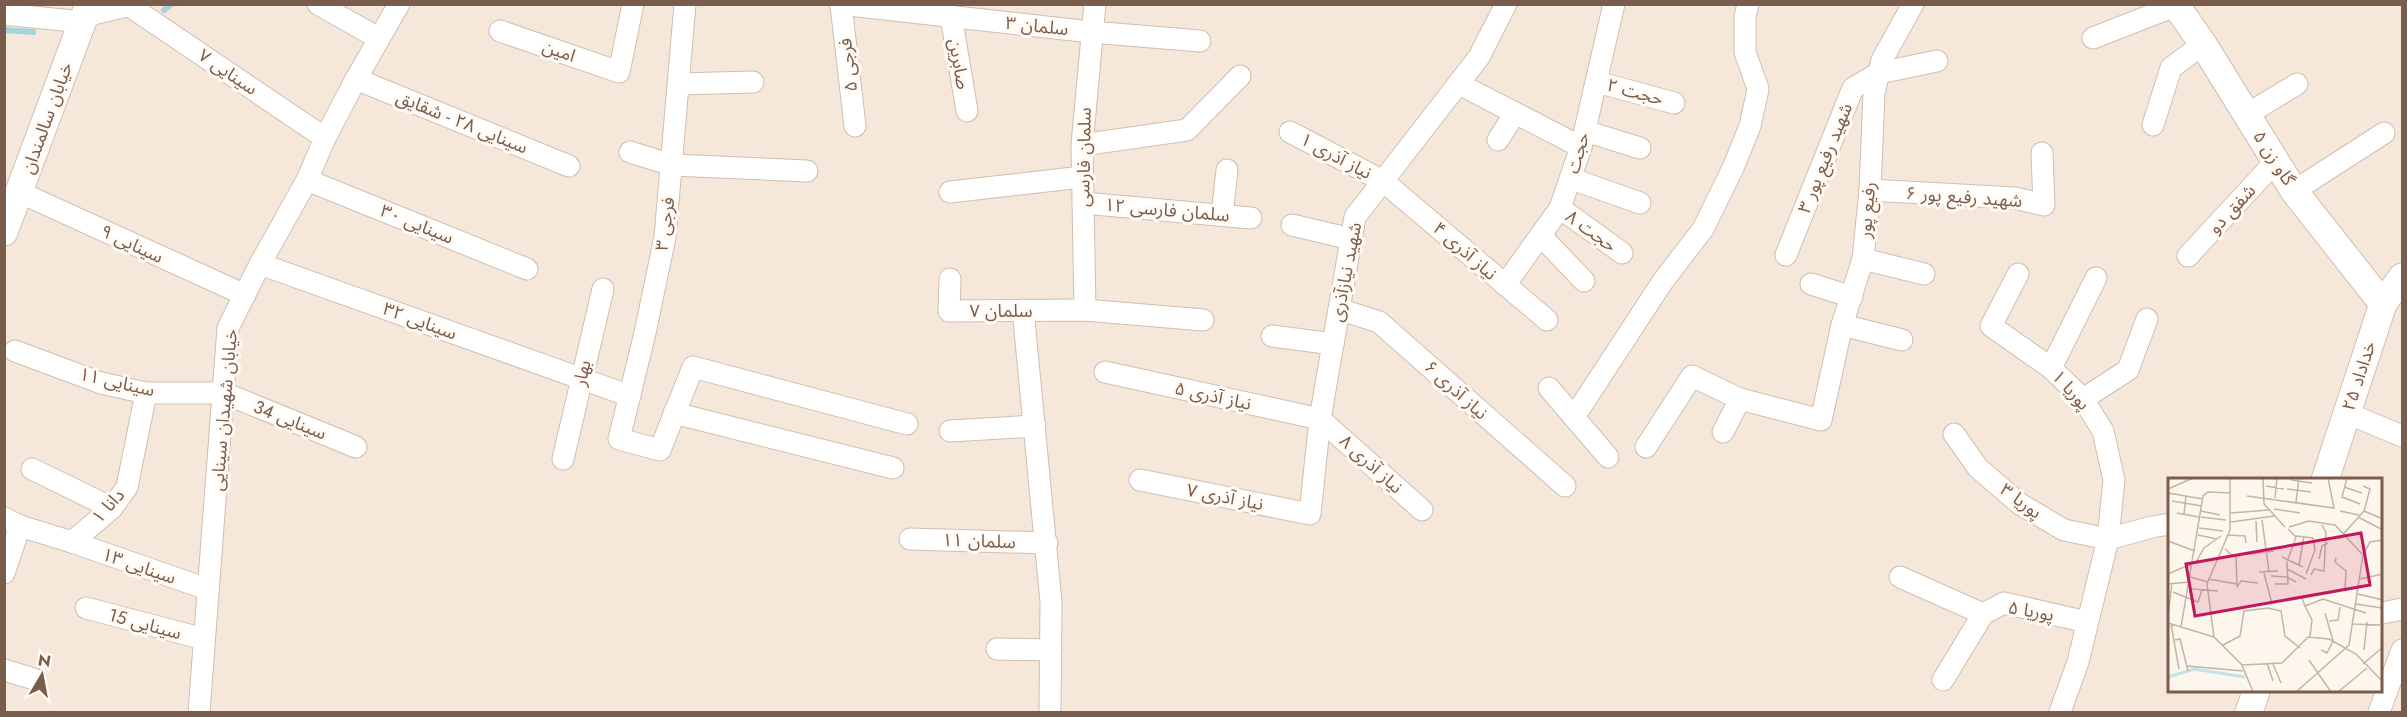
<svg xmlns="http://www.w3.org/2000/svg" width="2407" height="717" font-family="Jost,'Noto Sans Arabic',sans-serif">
<rect width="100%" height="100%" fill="#fdf6ec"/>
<path fill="#f5e8da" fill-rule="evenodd" d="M4 5H2402V712H5ZM2170 480H2382V692H2170Z"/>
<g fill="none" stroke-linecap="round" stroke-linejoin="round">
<g stroke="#a5d3da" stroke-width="6">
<path d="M164 10 171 4"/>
<path d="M4 30 33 32"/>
</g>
<g stroke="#d1beb0" stroke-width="23">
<g id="minor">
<path d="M318 4 378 38"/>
<path d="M685 4 665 237 645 333 619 439 660 450 693 367 907 424"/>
<path d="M840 4 1091 32 1200 41"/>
<path d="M841 5 855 126"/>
<path d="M131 7 325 138"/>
<path d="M4 14 82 22 93 14 135 4"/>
<path d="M951 16 967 111"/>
<path d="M500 31 619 72 633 4"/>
<path d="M2093 38 2180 4"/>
<path d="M356 79 569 166"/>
<path d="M1597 82 1674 103"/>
<path d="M678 84 753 82"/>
<path d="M1459 84 1581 147"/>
<path d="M2246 115 2297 84"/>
<path d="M2153 125 2171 68 2203 44"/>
<path d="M1585 131 1640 148"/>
<path d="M1290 132 1383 181 1547 320"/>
<path d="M1498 140 1515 113"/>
<path d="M1082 145 1187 130 1240 76"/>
<path d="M630 152 672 165 807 171"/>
<path d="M1572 179 1640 203"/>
<path d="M307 180 527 269"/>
<path d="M1870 190 2015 198 2044 205 2042 153"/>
<path d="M2294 191 2384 133"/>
<path d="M19 192 245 295"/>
<path d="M950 192 1082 177"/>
<path d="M1083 203 1251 218"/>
<path d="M1560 208 1622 253"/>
<path d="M1222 215 1227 170"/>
<path d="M1292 225 1351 239"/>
<path d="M1541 236 1584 281"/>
<path d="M1786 255 1853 88 1879 73 1937 61"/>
<path d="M2188 256 2276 161"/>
<path d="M1863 259 1924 274"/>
<path d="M260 264 630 396"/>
<path d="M2018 274 1991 326 2051 368 2083 399 2103 431 2114 480 2108 539 2078 662 2060 712"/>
<path d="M950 279 949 311 1085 310 1203 320"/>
<path d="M1811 284 1852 297"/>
<path d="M1505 285 1560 208 1581 147 1614 4"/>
<path d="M1339 309 1379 322 1565 486"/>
<path d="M1023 310 1051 602 1050 712"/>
<path d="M1085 310 1082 145 1095 4"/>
<path d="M1842 325 1902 340"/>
<path d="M1272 336 1333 344"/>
<path d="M15 351 101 383 146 393H224L356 447"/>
<path d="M2051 368 2096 278"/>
<path d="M1105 372 1320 419 1422 510"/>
<path d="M1549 388 1608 457"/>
<path d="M2083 399 2128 370 2147 319"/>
<path d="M674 413 893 468"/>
<path d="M2347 413 2402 436"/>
<path d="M1574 417 1663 281 1703 229 1733 168 1750 126 1758 89 1745 52V17L1748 4"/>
<path d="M950 431 1035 426"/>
<path d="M1723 432 1740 399"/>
<path d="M1954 434 1978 468 2020 504 2064 530 2108 539 2152 527 2170 524"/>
<path d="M1646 447 1692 376 1740 399 1821 420 1842 325 1863 259 1870 190 1874 93 1882 60 1913 4"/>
<path d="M563 459 603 289"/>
<path d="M32 469 112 508"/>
<path d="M1140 480 1310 514 1320 419 1355 217 1479 57 1506 4"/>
<path d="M4 518 20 526 72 542 112 508 127 487 146 393"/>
<path d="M910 539 1047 543"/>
<path d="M72 542 207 589"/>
<path d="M4 573 20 526"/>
<path d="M1900 577 1983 614"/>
<path d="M86 608 204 639"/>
<path d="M2382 613 2402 609"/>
<path d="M997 649 1051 650"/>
<path d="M4 670 34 679"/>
<path d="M1943 680 1983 614 2004 603 2087 622"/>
<path d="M199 712 228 328 260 264 307 180 325 138 356 79 399 4"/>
<path d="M2379 712 2402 650"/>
</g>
</g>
<g stroke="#d1beb0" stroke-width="29">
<g id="tertiary">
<path d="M2175 4 2203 44 2294 191 2383 304"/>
<path d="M4 232 89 4"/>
<path d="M2325 480 2383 304 2402 277"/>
<path d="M2249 712 2256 692"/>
</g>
</g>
<use href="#minor" stroke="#fff" stroke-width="21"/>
<use href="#tertiary" stroke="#fff" stroke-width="27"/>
</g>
<g text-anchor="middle" stroke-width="6" stroke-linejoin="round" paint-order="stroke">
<g font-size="18" fill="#7a5c4d" stroke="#fffaf3">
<text transform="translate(1037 26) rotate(6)" y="6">سلمان ۳</text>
<text transform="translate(559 51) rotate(19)" y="6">امین</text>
<text transform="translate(959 64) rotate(80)" y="6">صابرین</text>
<text transform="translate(848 65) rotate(-97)" y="6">فرجی ۵</text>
<text transform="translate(228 72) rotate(34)" y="6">سینایی ۷</text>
<text transform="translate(1635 92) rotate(15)" y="6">حجت ۲</text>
<text transform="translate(47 118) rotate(-70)" y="6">خیابان سالمندان</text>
<text transform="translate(462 122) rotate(22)" y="6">سینایی ۲۸ - شقایق</text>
<text transform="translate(1578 153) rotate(-74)" y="6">حجت</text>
<text transform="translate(1336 156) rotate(28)" y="6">نیاز آذری ۱</text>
<text transform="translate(1084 157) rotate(-89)" y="6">سلمان فارسی</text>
<text transform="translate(1825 158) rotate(-68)" y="6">شهید رفیع پور ۳</text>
<text transform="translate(2274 158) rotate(57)" y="6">گاو زن ۵</text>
<text transform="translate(1964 197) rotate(4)" y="6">شهید رفیع پور ۶</text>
<text transform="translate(2232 209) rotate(-47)" y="6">شفق دو</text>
<text transform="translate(1167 210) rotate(5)" y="6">سلمان فارسی ۱۲</text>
<text transform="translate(1867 210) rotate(-85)" y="6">رفیع پور</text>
<text transform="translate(417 224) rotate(22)" y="6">سینایی ۳۰</text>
<text transform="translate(665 224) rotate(-82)" y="6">فرجی ۳</text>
<text transform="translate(1591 231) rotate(36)" y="6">حجت ۸</text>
<text transform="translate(132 244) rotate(25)" y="6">سینایی ۹</text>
<text transform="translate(1465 251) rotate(41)" y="6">نیاز آذری ۴</text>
<text transform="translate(1346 272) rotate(-79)" y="6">شهید نیازآذری</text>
<text x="1001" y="317">سلمان ۷</text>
<text transform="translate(420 321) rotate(20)" y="6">سینایی ۳۲</text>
<text transform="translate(582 373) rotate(-77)" y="6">بهار</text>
<text transform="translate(2359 376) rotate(-72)" y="6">خداداد ۲۵</text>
<text transform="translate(117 382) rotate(13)" y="6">سینایی ۱۱</text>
<text transform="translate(1456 390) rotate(42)" y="6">نیاز آذری ۶</text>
<text transform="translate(2071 390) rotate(48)" y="6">پوریا ۱</text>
<text transform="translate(1213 396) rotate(12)" y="6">نیاز آذری ۵</text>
<text transform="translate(224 410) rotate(-85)" y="6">خیابان شهیدان سینایی</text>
<text transform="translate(290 420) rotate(22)" y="6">سینایی 34</text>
<text transform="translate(1371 464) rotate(42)" y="6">نیاز آذری ۸</text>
<text transform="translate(1225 497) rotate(11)" y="6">نیاز آذری ۷</text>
<text transform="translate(2021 501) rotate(36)" y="6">پوریا ۳</text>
<text transform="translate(108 506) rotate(-48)" y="6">دانا ۱</text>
<text transform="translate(979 541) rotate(2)" y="6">سلمان ۱۱</text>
<text transform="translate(139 566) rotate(19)" y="6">سینایی ۱۳</text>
<text transform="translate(2031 611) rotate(10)" y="6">پوریا ۵</text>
<text transform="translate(145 624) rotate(15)" y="6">سینایی 15</text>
</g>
</g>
<g transform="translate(2168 478)">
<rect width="214" height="214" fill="#fdf6ec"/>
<path fill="none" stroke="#bfe3e8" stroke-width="3" d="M0 199 26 191 77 199"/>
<path fill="none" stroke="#c5b3a7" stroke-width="1.5" d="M95 0 96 26 117 49M179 0 174 19 192 26M123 2 144 5M98 8 116 11M176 9 194 15M0 11 25 0M119 11 143 14M0 15 35 21M79 18 166 30 160 0M107 20 109 0M4 23 34 28M128 24 131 0M106 31 132 35M33 33 52 37M172 33 191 37M196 33 215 41M9 35 31 39M63 35 101 32M16 36 18 18M33 39 58 42M190 39 215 52M94 42 101 94M88 43 89 64M63 44 106 38M121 49 141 43 167 47 195 77M31 50 55 53M30 57 49 61M60 57 77 58 78 65M128 58 145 60 147 72 138 96M171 61 196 33 202 11 195 8M0 63 27 73M57 71 65 78 106 73M68 77 69 109M114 79 135 89M168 80 167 84 178 93 177 113M151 81 154 68 160 65M131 87 136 58M119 91 138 101M91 94 110 93M96 95 104 126M0 96 28 84 36 70 53 58M143 97 146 91 156 93 158 55 154 47M103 98 119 99 128 104M22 99 40 104M40 101 69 106M192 101 215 96M0 106 21 104M107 106H120L119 84 128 59 120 51M69 109 73 103 90 105M24 111 50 113M5 114 30 124 34 112M190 116 215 122M134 120 137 128 155 121 198 135M188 126 214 130M137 128 144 142 142 159M0 138 4 105M161 143 170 142 172 129M0 145 46 159 74 187 114 185 140 159 161 161 188 176 215 204M3 146 11 191M185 146 212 147M13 149 35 18 40 14 63 15M46 159 39 106 62 52V0M7 162 12 161 20 193M55 167 72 158 76 133 100 130 113 133 117 158 132 170M153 172 159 175 165 163 157 135M196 172 199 144M141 182 163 214M99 185 105 203M105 186 113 205M195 186 215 169M74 187 85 214M19 188 75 193M128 214 181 167 195 77 202 64 215 62M170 214 199 190"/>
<path fill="#c2185b" fill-opacity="0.15" stroke="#c2185b" stroke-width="3" d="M193 55 202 107 27 138 18 86Z"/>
<rect width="214" height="214" fill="none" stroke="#7a5c4d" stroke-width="3"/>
</g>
<rect width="2407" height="717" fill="none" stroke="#7a5c4d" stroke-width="12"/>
<g transform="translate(42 675) rotate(10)" stroke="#fffaf3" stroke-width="4.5" paint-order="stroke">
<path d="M0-4.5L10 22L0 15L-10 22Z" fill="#7a5c4d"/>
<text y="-9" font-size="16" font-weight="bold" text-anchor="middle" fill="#7a5c4d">N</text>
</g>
</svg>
